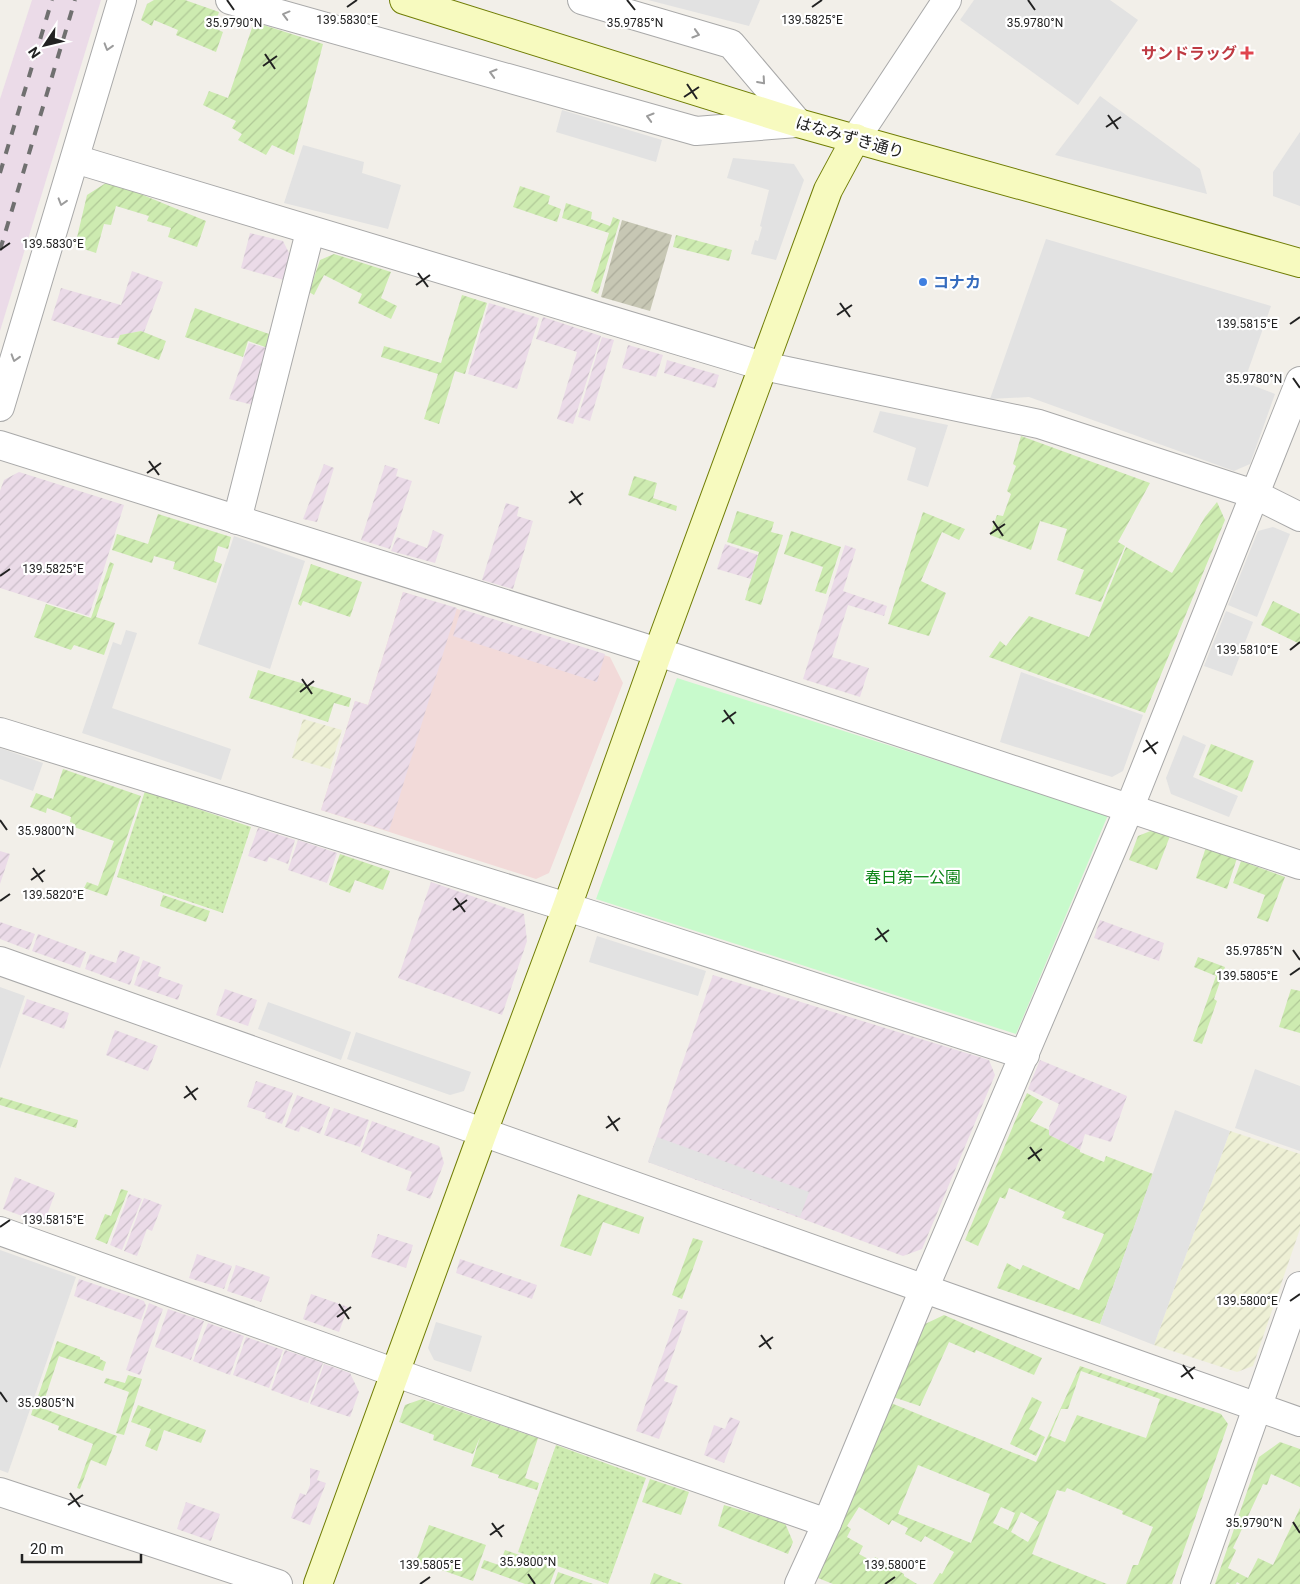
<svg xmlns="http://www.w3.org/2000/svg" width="1300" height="1584" font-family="Roboto,'Noto Sans JP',sans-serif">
<defs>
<pattern id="industrial-furrows" width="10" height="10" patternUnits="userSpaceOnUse" patternTransform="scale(1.25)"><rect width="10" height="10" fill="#ebdbe8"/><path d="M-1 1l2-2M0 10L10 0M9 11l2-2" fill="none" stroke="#c9bcc7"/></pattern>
<pattern id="construction-furrows" width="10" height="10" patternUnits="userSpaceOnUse" patternTransform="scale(1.25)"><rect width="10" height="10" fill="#c7c7b4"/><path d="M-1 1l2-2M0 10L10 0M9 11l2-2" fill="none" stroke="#abab9a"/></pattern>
<pattern id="farmland-furrows" width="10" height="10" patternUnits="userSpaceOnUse" patternTransform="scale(1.25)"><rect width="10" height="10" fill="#eef0d5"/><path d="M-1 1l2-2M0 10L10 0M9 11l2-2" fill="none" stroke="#ccceb7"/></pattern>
<pattern id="grass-dots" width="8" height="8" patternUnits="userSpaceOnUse" patternTransform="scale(1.25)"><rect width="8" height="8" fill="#cdebb0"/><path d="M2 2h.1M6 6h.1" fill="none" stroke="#b0c997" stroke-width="1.8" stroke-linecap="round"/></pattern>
<pattern id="garden-furrows" width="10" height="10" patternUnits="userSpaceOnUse" patternTransform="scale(1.25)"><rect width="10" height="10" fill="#cdebb0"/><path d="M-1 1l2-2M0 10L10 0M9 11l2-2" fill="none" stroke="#b0c997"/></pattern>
</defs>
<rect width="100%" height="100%" fill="#f2efe9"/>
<path fill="#f2dad9" d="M403 592 610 657 623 683 549 873 536 879 321 810 355 701 368 705Z"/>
<g fill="url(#industrial-furrows)">
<path d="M250 233 283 241 291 257 284 280 241 268Z"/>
<path d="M132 271 163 282 144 332 141 331 121 335 119 338H108L51 320 61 288 121 305Z"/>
<path d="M489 303 539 318 517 389 468 374Z"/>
<path d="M543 317 601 336 573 424 557 419 577 352 536 339Z"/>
<path d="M602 337 614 340 590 421 578 417Z"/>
<path d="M249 343 270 349 253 405 229 399Z"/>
<path d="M628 345 663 355 656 377 622 368Z"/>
<path d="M667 360 719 375 715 388 664 373Z"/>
<path d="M324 464 334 468 317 522 303 519Z"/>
<path d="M385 465 398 469 396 476 412 481 390 549 361 540Z"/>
<path d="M19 472 124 505 89 616 0 588V491L4 480Z"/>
<path d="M506 503 519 507 517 516 533 521 513 589 482 580Z"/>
<path d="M433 530 444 535 435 563 391 551 397 537 427 548Z"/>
<path d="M725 544 758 555 751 579 717 569Z"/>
<path d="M845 545 856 549 843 591 887 606 884 616 848 605 832 657 869 668 860 697 803 679Z"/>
<path d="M403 592 457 608 389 831 321 810 355 701 368 705Z"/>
<path d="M461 609 605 654 597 682 453 636Z"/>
<path d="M258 828 295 840 288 864 269 857 267 862 248 856Z"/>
<path d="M298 840 337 853 327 883 288 870Z"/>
<path d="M0 851 10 854 0 884Z"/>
<path d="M431 882 524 914 527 941 502 1015 398 978Z"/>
<path d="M1100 920 1164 943 1159 961 1094 938Z"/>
<path d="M0 922 35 934 29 950 0 939Z"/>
<path d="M38 934 86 952 80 968 32 951Z"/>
<path d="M120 950 140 957 130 985 85 969 90 954 116 963Z"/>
<path d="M143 960 161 967 158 976 183 985 178 1000 134 985Z"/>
<path d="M713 975 989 1060 995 1075 922 1249 903 1256 648 1162Z"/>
<path d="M225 989 257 1000 248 1026 216 1015Z"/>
<path d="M27 999 69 1013 64 1029 22 1014Z"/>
<path d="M115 1030 158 1046 148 1071 106 1055Z"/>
<path d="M1040 1060 1127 1096 1111 1142 1085 1134 1080 1150 1049 1135V1127L1059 1104 1028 1089Z"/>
<path d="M256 1081 293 1093 282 1124 265 1118 266 1113 247 1107Z"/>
<path d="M297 1095 330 1107 320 1134 301 1126 299 1132 285 1127Z"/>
<path d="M334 1108 369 1120 360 1147 324 1135Z"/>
<path d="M372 1121 439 1146 444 1163 430 1199 406 1190 412 1172 361 1152Z"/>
<path d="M15 1177 55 1193 44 1224 3 1209Z"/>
<path d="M129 1194 142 1199 122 1250 110 1245Z"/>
<path d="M144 1198 162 1205 152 1231 147 1229 137 1256 124 1251Z"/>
<path d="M378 1234 413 1245 406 1268 371 1257Z"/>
<path d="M197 1254 232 1266 224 1289 189 1278Z"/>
<path d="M460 1259 537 1285 532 1299 456 1273Z"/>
<path d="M236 1265 270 1277 261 1302 227 1291Z"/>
<path d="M79 1279 144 1301 146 1306 141 1320 74 1296Z"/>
<path d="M311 1294 348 1307 339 1332 303 1319Z"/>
<path d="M149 1303 163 1309 140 1375 126 1370Z"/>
<path d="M168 1309 204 1321 191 1360 155 1347Z"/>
<path d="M679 1309 688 1311 664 1381 678 1386 659 1439 636 1431Z"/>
<path d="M208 1323 244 1336 230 1375 193 1361Z"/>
<path d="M246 1337 283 1350 269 1388 233 1375Z"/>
<path d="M285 1350 323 1363 308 1403 271 1390Z"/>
<path d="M324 1364 350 1373 359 1392 350 1417 310 1404Z"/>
<path d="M730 1417 740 1421 724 1463 704 1455 714 1425 725 1429Z"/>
<path d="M310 1468 320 1471 317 1480 326 1483 310 1525 291 1518 300 1493 306 1495 310 1485Z"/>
<path d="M186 1502 220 1514 211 1541 177 1529Z"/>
</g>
<path fill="#ebdbe8" d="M32 0H101L0 331V99Z"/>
<path fill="url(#construction-furrows)" d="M622 220 672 235 650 311 601 297Z"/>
<g fill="url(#farmland-furrows)">
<path d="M303 719 342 730 330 769 292 758Z"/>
<path d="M1230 1131 1300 1154V1229L1253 1366 1237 1372 1154 1345Z"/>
</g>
<g fill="url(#grass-dots)">
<path d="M145 791 251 827 223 913 117 877Z"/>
<path d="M556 1445 646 1478 608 1584 518 1552Z"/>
</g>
<path fill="#c8facc" d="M677 678 1108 815 1016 1034 596 899Z"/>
<g fill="url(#garden-furrows)" fill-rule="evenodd">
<path d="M154 0H185L219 12 214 28 223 32 216 52 176 35 178 30 154 20 152 26 141 20 147 4Z"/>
<path d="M254 22 323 44 294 155 272 145 266 155 238 140 242 134 232 128 236 121 203 105 209 91 228 98Z"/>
<path d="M109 181 206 221 197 247 168 237 171 228 147 221 149 216 116 206 111 225 104 224 96 253 75 246 87 195Z"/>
<path d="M520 186 550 196 548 204 561 209 557 222 513 207Z"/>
<path d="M566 203 592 212 591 219 610 226 613 217 620 220 598 294 591 291 609 233 562 218Z"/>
<path d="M676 235 732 250 729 261 673 247Z"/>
<path d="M334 254 391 272 381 298 397 306 391 319 358 303 362 294 324 275 314 295 309 292 320 260Z"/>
<path d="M462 295 487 303 465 374 455 371 439 424 424 419 438 374 381 357 384 346 441 363Z"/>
<path d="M195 308 272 335 268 348 248 341 243 357 185 337Z"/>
<path d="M141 331 166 341 159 360 117 344 120 335Z"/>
<path d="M1021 436 1150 483 1118 542 1125 546 1101 602 1075 594 1084 570 1057 560 1067 529 1040 521 1031 550 990 535 997 515 1003 516 1011 494 1007 491 1016 466 1013 464Z"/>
<path d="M634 476 657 483 653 498 677 506 676 511 628 495Z"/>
<path d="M1217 502 1225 520 1145 713 989 657 1000 641 1006 646 1029 616 1089 637 1126 547 1172 573 1205 517Z"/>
<path d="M737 511 774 522 771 532 783 535 761 605 745 600 759 552 727 542Z"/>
<path d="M923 512 965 529 959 540 942 532 921 581 946 593 929 636 888 624Z"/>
<path d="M158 514 231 537 228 549 218 546 214 561 222 564 216 583 173 569 175 562 154 556 152 563 112 550 117 534 148 544Z"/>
<path d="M791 531 841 547 826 594 815 591 823 567 784 554Z"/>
<path d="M110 562 114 564 96 617 115 623 104 655 74 645 71 650 34 637 46 604 91 618Z"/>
<path d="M311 564 362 582 350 617 303 601 301 606 298 604Z"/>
<path d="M1273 601 1300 614V644L1261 625Z"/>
<path d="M258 670 351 698 349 707 334 703 328 722 249 698Z"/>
<path d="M1211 744 1254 761 1242 792 1199 775Z"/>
<path d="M63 769 141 796 107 896 84 888 87 882 98 886 114 841 71 826 73 823 70 822 71 817 47 808 46 813 30 807 36 793 53 799Z"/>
<path d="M1153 830 1170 836 1157 870 1129 860 1138 836Z"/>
<path d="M1206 847 1237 858 1227 889 1196 878Z"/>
<path d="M340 854 390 871 383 890 355 880 350 893 329 885Z"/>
<path d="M1241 861 1285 877 1268 922 1257 918 1265 895 1233 883Z"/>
<path d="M163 895 210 911 206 922 160 906Z"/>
<path d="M1198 957 1225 967 1214 999 1217 1001 1202 1044 1193 1041 1216 976 1194 967Z"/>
<path d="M1291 989 1300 991V1033L1279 1027Z"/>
<path d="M1027 1093 1043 1102 1030 1121 1049 1130V1135L1080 1150V1152L1104 1162 1106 1156 1153 1174 1100 1324 997 1288 1007 1263 1020 1270 1023 1265 1079 1290 1104 1234 1062 1218 1065 1212 1009 1188 1005 1199 1000 1197 978 1246 965 1240Z"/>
<path d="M0 1097 78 1120 76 1128 0 1105Z"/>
<path d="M121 1189 128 1191 107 1244 95 1239 105 1214 111 1216Z"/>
<path d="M578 1194 644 1217 639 1234 603 1222 591 1256 560 1246Z"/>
<path d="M693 1238 703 1241 682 1299 672 1295Z"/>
<path d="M944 1315 1042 1358 1034 1375 976 1350 975 1353 949 1342 920 1406 893 1397 923 1325Z"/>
<path d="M57 1341 100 1357V1359L106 1362 103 1371 59 1356 43 1404 36 1402Z"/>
<path d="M1080 1366 1221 1414 1228 1424 1172 1584H1126L1133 1565H1138L1153 1527 1122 1514 1123 1511 1067 1488 1065 1492 1057 1490 1032 1554 1107 1584H933L940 1573 942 1574 954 1552 925 1536 921 1542 905 1534 908 1528 892 1520 889 1525 859 1507 847 1526 851 1529 847 1537 863 1546 859 1554 872 1561 875 1557 904 1574V1576L917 1584H833L818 1578 891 1403 1036 1462ZM1081 1371 1160 1399 1146 1438 1077 1415 1065 1442 1050 1436 1061 1409H1068ZM918 1465 990 1494 971 1543 898 1514ZM1001 1507 1015 1513 1008 1530 993 1523ZM1021 1512 1039 1522 1028 1542 1011 1532Z"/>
<path d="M128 1375 142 1379 124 1435 116 1433 129 1392 104 1383 106 1378 125 1383Z"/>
<path d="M1032 1397 1042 1402 1029 1429 1045 1437 1036 1456 1010 1444Z"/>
<path d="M422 1399 538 1438 525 1478 539 1483 537 1490 498 1478 499 1475 471 1466 480 1437 473 1454 433 1440 434 1435 399 1422 405 1405Z"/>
<path d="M34 1405 117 1436 106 1466 91 1460 80 1489 77 1488 93 1444 58 1430 59 1426 31 1415Z"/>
<path d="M138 1405 206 1430 201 1443 164 1430 157 1451 145 1446 151 1429 131 1422Z"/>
<path d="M1280 1442 1300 1449V1487L1271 1474 1267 1485 1263 1484 1233 1548 1236 1550 1228 1568 1248 1578 1258 1558 1273 1565 1300 1508V1584H1240L1237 1582 1236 1584H1215L1259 1457Z"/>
<path d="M650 1479 689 1492 681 1515 642 1502Z"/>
<path d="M724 1505 785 1523 793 1542 788 1554 718 1526Z"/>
<path d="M429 1525 486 1545 473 1581 416 1561Z"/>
<path d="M505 1550 556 1568 550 1584H525L481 1568 484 1560 499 1565Z"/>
<path d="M558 1572 593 1584H554Z"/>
<path d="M654 1573 683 1584H650Z"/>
</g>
<g fill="#e2e2e2">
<path d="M648 0H760L749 26Z"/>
<path d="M974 0H1110L1138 20 1078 105 960 20Z"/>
<path d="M1100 96 1200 169 1207 194 1055 155Z"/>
<path d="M562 110 662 140 656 162 556 132Z"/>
<path d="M1300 132V206L1273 196V172Z"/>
<path d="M303 145 364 162 362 173 401 185 388 229 284 203Z"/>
<path d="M733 158 794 164 804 180 776 260 751 254 755 240 758 241 762 227 760 226 769 190 727 178Z"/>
<path d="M1046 239 1271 306 1244 382 1275 394 1250 464 1234 471 1029 397 990 399Z"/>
<path d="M880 411 948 425 928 487 907 480 916 448 873 432Z"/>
<path d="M1273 527 1290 534 1257 617 1228 605 1258 531Z"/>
<path d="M234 536 305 561 270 669 198 644Z"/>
<path d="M1226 611 1253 622 1232 676 1204 666Z"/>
<path d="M126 630 137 633 112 708 231 749 221 780 82 733 113 642 121 645Z"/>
<path d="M1021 672 1143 715 1123 771 1112 777 1000 742Z"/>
<path d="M1183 735 1206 745 1193 777 1238 796 1229 817 1171 794 1166 778Z"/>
<path d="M0 748 43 763 33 791 0 779Z"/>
<path d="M597 936 706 971 698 996 589 962Z"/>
<path d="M0 987 25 996 0 1069Z"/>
<path d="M268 1002 351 1032 341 1060 258 1029Z"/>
<path d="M356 1032 471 1072 464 1091 450 1095 347 1059Z"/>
<path d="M1255 1069 1300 1086V1151L1235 1128Z"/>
<path d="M1175 1110 1230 1131 1154 1345 1100 1324Z"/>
<path d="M657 1137 809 1192 800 1217 648 1162Z"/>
<path d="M0 1250 76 1277 8 1473 0 1470Z"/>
<path d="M436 1322 482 1336 471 1372 434 1360 428 1348Z"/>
</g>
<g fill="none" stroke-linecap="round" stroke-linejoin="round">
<g stroke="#a9a9a9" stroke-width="30">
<g id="street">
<path d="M230 0 696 131 797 123"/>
<path d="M582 0 731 44 798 123"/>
<path d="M856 138 947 0"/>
<path d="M75 159 763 366 1039 424 1254 494 1300 517"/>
<path d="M0 407 122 0"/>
<path d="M0 445 658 652 1300 865"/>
<path d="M237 520 310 232"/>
<path d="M0 732 567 907 1025 1055"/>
<path d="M0 961 1300 1422"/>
<path d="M0 1231 396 1373 827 1523"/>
<path d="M0 1492 278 1584"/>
<path d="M799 1584 827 1523 924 1289 1129 809 1300 381"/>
<path d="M1195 1584 1300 1286"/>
</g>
</g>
<g stroke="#707d05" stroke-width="30">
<g id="secondary">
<path d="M404 0 798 123 1300 263"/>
<path d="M318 1584 483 1132 567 907 658 652 828 190 856 138"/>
</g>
</g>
<use href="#street" stroke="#fff" stroke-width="28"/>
<use href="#secondary" stroke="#f7fabf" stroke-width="28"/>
<g stroke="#707070" stroke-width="4" stroke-dasharray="10 10" stroke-linecap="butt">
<path d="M0 173 52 0"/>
<path d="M0 250 75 0"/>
</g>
</g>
<defs><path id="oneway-chevron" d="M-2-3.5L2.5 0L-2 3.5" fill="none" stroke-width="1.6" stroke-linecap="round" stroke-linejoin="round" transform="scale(1.25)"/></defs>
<g stroke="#9c9c9c">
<use href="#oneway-chevron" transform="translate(286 15) rotate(-165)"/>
<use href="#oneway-chevron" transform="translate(696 34) rotate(17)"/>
<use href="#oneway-chevron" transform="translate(108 47) rotate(107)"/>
<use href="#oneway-chevron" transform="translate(493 73) rotate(-164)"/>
<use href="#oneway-chevron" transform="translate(762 81) rotate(49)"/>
<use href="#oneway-chevron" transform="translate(650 117) rotate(-164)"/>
<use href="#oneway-chevron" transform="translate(62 202) rotate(107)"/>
<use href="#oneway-chevron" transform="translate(15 358) rotate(107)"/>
</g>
<path fill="none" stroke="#222" stroke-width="2" d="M227 0 234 10M627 0 635 10M1028 0 1035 10M347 7 357 0M812 7 822 0M265 54 275 69M263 66 277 56M687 84 697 99M684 97 699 87M1108 115 1118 129M1106 127 1121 117M0 250 10 243M418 273 428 287M416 285 430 275M840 303 850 317M837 315 852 305M1290 324 1300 317M1293 378 1300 388M149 461 159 475M147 473 161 463M571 491 581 505M569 503 583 493M993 521 1003 536M990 534 1005 524M0 576 10 569M1290 650 1300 642M302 679 312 694M300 692 314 681M724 710 734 724M722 722 736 712M1146 740 1156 754M1143 752 1158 742M0 820 7 830M33 868 43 882M31 880 45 870M455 898 465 912M0 901 10 894M453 910 467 900M877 928 887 942M875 940 889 930M1293 950 1300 960M1290 975 1300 968M186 1086 196 1100M184 1098 198 1088M608 1116 618 1131M606 1128 620 1118M1030 1147 1040 1161M1028 1159 1042 1149M0 1227 10 1220M1290 1301 1300 1294M339 1304 349 1319M337 1317 351 1307M761 1335 771 1349M759 1347 773 1337M1183 1365 1193 1379M1181 1377 1195 1367M0 1392 7 1402M70 1493 80 1507M68 1505 83 1495M1293 1522 1300 1533M492 1523 502 1537M490 1535 504 1525M528 1574 535 1584M420 1584 430 1577M885 1584 895 1577"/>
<path fill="#e0444e" stroke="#fff" stroke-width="2" d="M1244.5 45.5h5v5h5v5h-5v5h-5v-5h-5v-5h5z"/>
<circle fill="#3f7fe0" stroke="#fff" stroke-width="2" cx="923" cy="282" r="5"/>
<g text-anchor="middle" stroke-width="4.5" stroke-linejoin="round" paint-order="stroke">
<g font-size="16" font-weight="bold" fill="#be3a42" stroke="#fff" text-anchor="end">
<text x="1237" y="59">サンドラッグ</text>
</g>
<g font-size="16" fill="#222" stroke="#fff">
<text transform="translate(850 137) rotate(16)" y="6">はなみずき通り</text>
</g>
<g font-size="16" font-weight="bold" fill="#366cbe" stroke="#fff" text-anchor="start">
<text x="933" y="288">コナカ</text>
</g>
<g font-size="16" fill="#0c8416" stroke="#fff">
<text x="913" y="883">春日第一公園</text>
</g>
</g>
<g font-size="12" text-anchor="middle" fill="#222" stroke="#fff" stroke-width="4.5" stroke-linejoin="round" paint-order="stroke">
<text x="347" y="24">139.5830°E</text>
<text x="812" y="24">139.5825°E</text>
<text x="234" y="27">35.9790°N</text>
<text x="635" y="27">35.9785°N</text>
<text x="1035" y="27">35.9780°N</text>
<text x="53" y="248">139.5830°E</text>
<text x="1247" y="328">139.5815°E</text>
<text x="1254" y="383">35.9780°N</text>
<text x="53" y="573">139.5825°E</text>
<text x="1247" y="654">139.5810°E</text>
<text x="46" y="835">35.9800°N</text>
<text x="53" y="899">139.5820°E</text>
<text x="1254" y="955">35.9785°N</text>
<text x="1247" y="980">139.5805°E</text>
<text x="53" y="1224">139.5815°E</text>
<text x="1247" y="1305">139.5800°E</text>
<text x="46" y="1407">35.9805°N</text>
<text x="1254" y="1527">35.9790°N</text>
<text x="528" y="1566">35.9800°N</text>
<text x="430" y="1569">139.5805°E</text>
<text x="895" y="1569">139.5800°E</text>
</g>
<g transform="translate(45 45) rotate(235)" stroke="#ffffff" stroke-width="4" paint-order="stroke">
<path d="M0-4L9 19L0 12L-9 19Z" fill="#222222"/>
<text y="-8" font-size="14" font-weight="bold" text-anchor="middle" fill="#222222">N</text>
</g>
<path d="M22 1554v8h119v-8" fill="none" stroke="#222222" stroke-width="2.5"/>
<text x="30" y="1554" font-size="15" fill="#222222" stroke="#ffffff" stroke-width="4" paint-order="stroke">20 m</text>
</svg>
